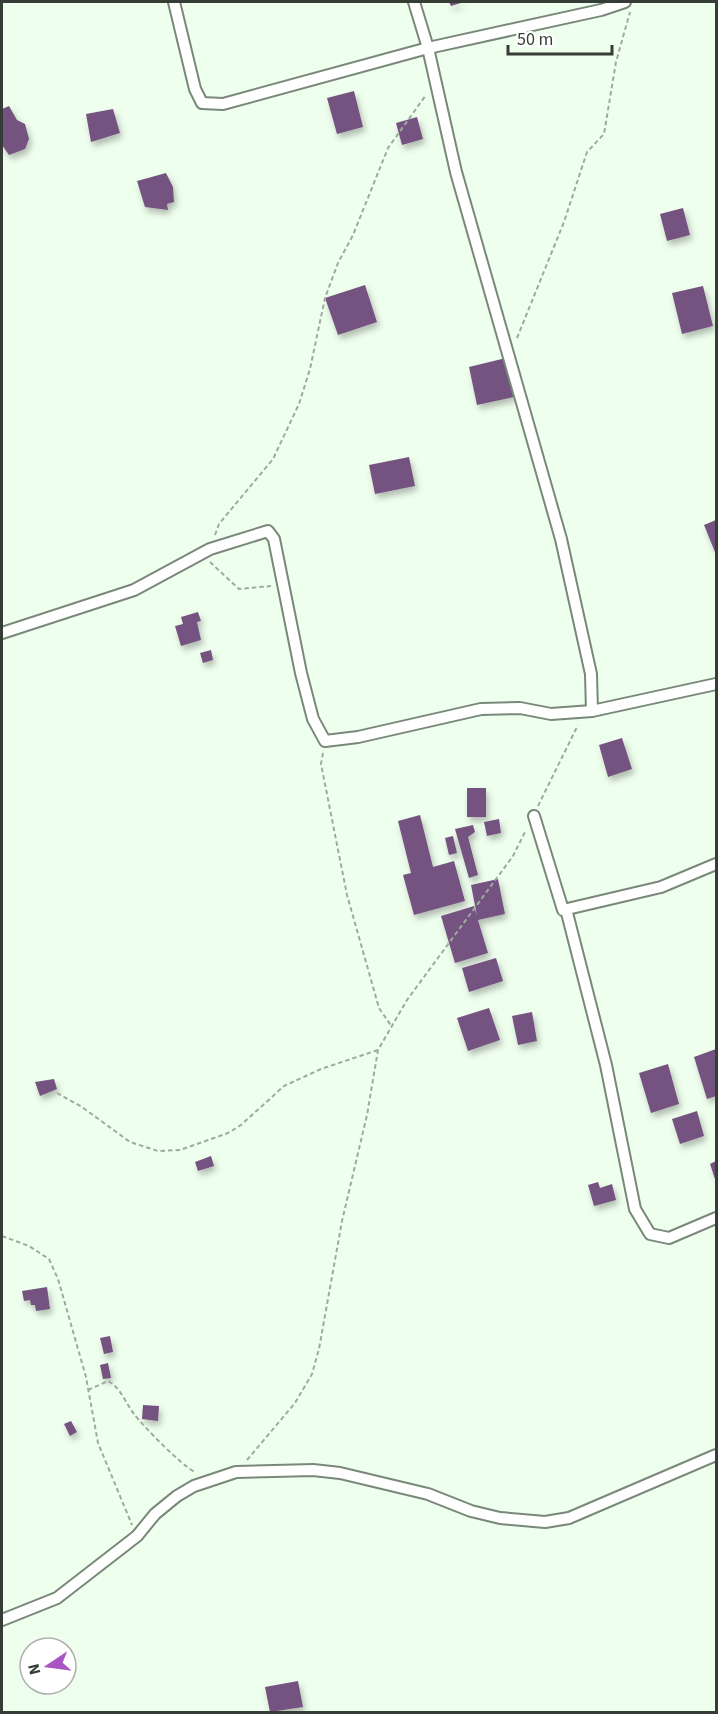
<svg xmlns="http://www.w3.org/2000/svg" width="718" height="1714" font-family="'Source Sans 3',sans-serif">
<defs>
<filter id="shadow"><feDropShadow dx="2.5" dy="4.5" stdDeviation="3" flood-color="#0004"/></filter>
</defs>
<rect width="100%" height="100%" fill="#efffee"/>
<g fill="#755280" filter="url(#shadow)">
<path d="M449 2H464L451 6Z"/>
<path d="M354 91 363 127 337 134 327 98Z"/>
<path d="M9 106 17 120 25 124 29 139 25 149 9 155 2 145V109Z"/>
<path d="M113 109 120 133 91 142 86 114Z"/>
<path d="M417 117 423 139 402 145 396 123Z"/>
<path d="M166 173 173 187 174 202 167 204 168 210 145 207 137 181Z"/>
<path d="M683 208 690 235 667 241 660 214Z"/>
<path d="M365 285 377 322 338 335 325 298Z"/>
<path d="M703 286 713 326 682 334 672 293Z"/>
<path d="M506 358 514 397 477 405 469 367Z"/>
<path d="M409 457 415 486 375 494 369 465Z"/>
<path d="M716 520V552H715L704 525Z"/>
<path d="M198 612 201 621 197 622 201 640 181 646 175 626 183 624 181 617Z"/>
<path d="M211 650 213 660 203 663 200 653Z"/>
<path d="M622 738 632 769 608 777 599 745Z"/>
<rect x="467" y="788" width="19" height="29"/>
<path d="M420 815 433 867 454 861 465 901 414 915 403 875 411 873 398 821Z"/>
<path d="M499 819 501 833 487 836 484 822Z"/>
<path d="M473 825 475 832 468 837 478 875 469 878 455 829Z"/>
<path d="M453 836 457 853 449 855 445 838Z"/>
<path d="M498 879 505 914 478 920 488 953 455 963 441 916 474 906 477 916 471 885Z"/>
<path d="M496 958 503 981 469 992 462 968Z"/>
<path d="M489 1008 500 1040 468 1051 457 1018Z"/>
<path d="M532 1012 537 1041 518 1045 512 1016Z"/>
<path d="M716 1049V1096L707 1099 694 1057Z"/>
<path d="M668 1064 679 1104 651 1113 639 1073Z"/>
<path d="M54 1079 57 1089 40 1096 35 1082Z"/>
<path d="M697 1111 704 1136 680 1144 672 1119Z"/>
<path d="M211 1156 214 1166 198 1171 195 1162Z"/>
<path d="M716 1161V1182L710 1164Z"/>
<path d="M598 1182 600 1188 612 1184 616 1200 594 1206 588 1185Z"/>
<path d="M47 1287 50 1309 36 1311 35 1305H31L30 1300 24 1301 22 1291Z"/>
<path d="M110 1336 113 1352 104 1354 100 1338Z"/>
<path d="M108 1363 111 1378 103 1379 100 1365Z"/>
<path d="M143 1405 159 1406 158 1421 142 1419Z"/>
<path d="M71 1421 77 1432 70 1436 64 1424Z"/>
<path d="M298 1681 303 1707 270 1712 265 1687Z"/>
</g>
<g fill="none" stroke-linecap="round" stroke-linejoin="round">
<g stroke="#798878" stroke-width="14">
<g id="minor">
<path d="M174 2 195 89 202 103 223 104 428 48 601 10 625 2"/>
<path d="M414 2 428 48 456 172 561 539 591 674 592 711"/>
<path d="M2 633 134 590 210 549 268 531 274 539 301 673 313 719 325 741 358 737 481 709 520 708 551 714 592 711 716 684"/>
<path d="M534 816 563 910 661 887 716 864"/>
<path d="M566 909 606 1065 635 1209 650 1234 669 1238 716 1218"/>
<path d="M2 1620 57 1598 137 1536 155 1514 177 1496 194 1486 236 1472 313 1470 340 1473 428 1494 471 1511 500 1518 545 1522 569 1518 716 1455"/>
</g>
</g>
<g stroke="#9eaa9e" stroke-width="2" stroke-dasharray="4.5 3" stroke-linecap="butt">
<path d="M517 338 564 222 587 152 604 134 616 62 630 12"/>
<path d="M215 535 219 524 273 459 299 404 310 369 325 298 338 263 353 235 388 148 426 95"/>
<path d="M210 562 239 589 271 586"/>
<path d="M323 753 321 764 347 895 379 1008 392 1027"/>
<path d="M538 806 578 725"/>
<path d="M57 1093 82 1107 130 1142 158 1151 180 1150 228 1133 241 1125 284 1086 321 1069 378 1050"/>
<path d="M2 1236 29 1246 49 1259 58 1279 86 1377 98 1443 132 1525"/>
<path d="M88 1390 108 1381C121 1388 125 1402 134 1414 144 1427 182 1466 195 1472"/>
<path d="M247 1460 295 1403 312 1374 319 1349 342 1221 367 1115 378 1050 407 1000 513 856 526 830"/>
</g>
<use href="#minor" stroke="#fff" stroke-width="10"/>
</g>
<rect width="718" height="1714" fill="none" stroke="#363c36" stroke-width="6"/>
<g transform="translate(48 1666) rotate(257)"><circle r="28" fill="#ffffff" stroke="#afb1af" stroke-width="1.5"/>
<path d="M0-4.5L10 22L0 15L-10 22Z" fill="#aa55c4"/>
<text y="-9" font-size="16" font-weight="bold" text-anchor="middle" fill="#363c36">N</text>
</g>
<path d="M508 45v9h104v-9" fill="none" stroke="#363c36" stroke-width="3"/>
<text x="517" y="45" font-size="18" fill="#363c36" stroke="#ffffff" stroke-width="4.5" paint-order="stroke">50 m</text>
</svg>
